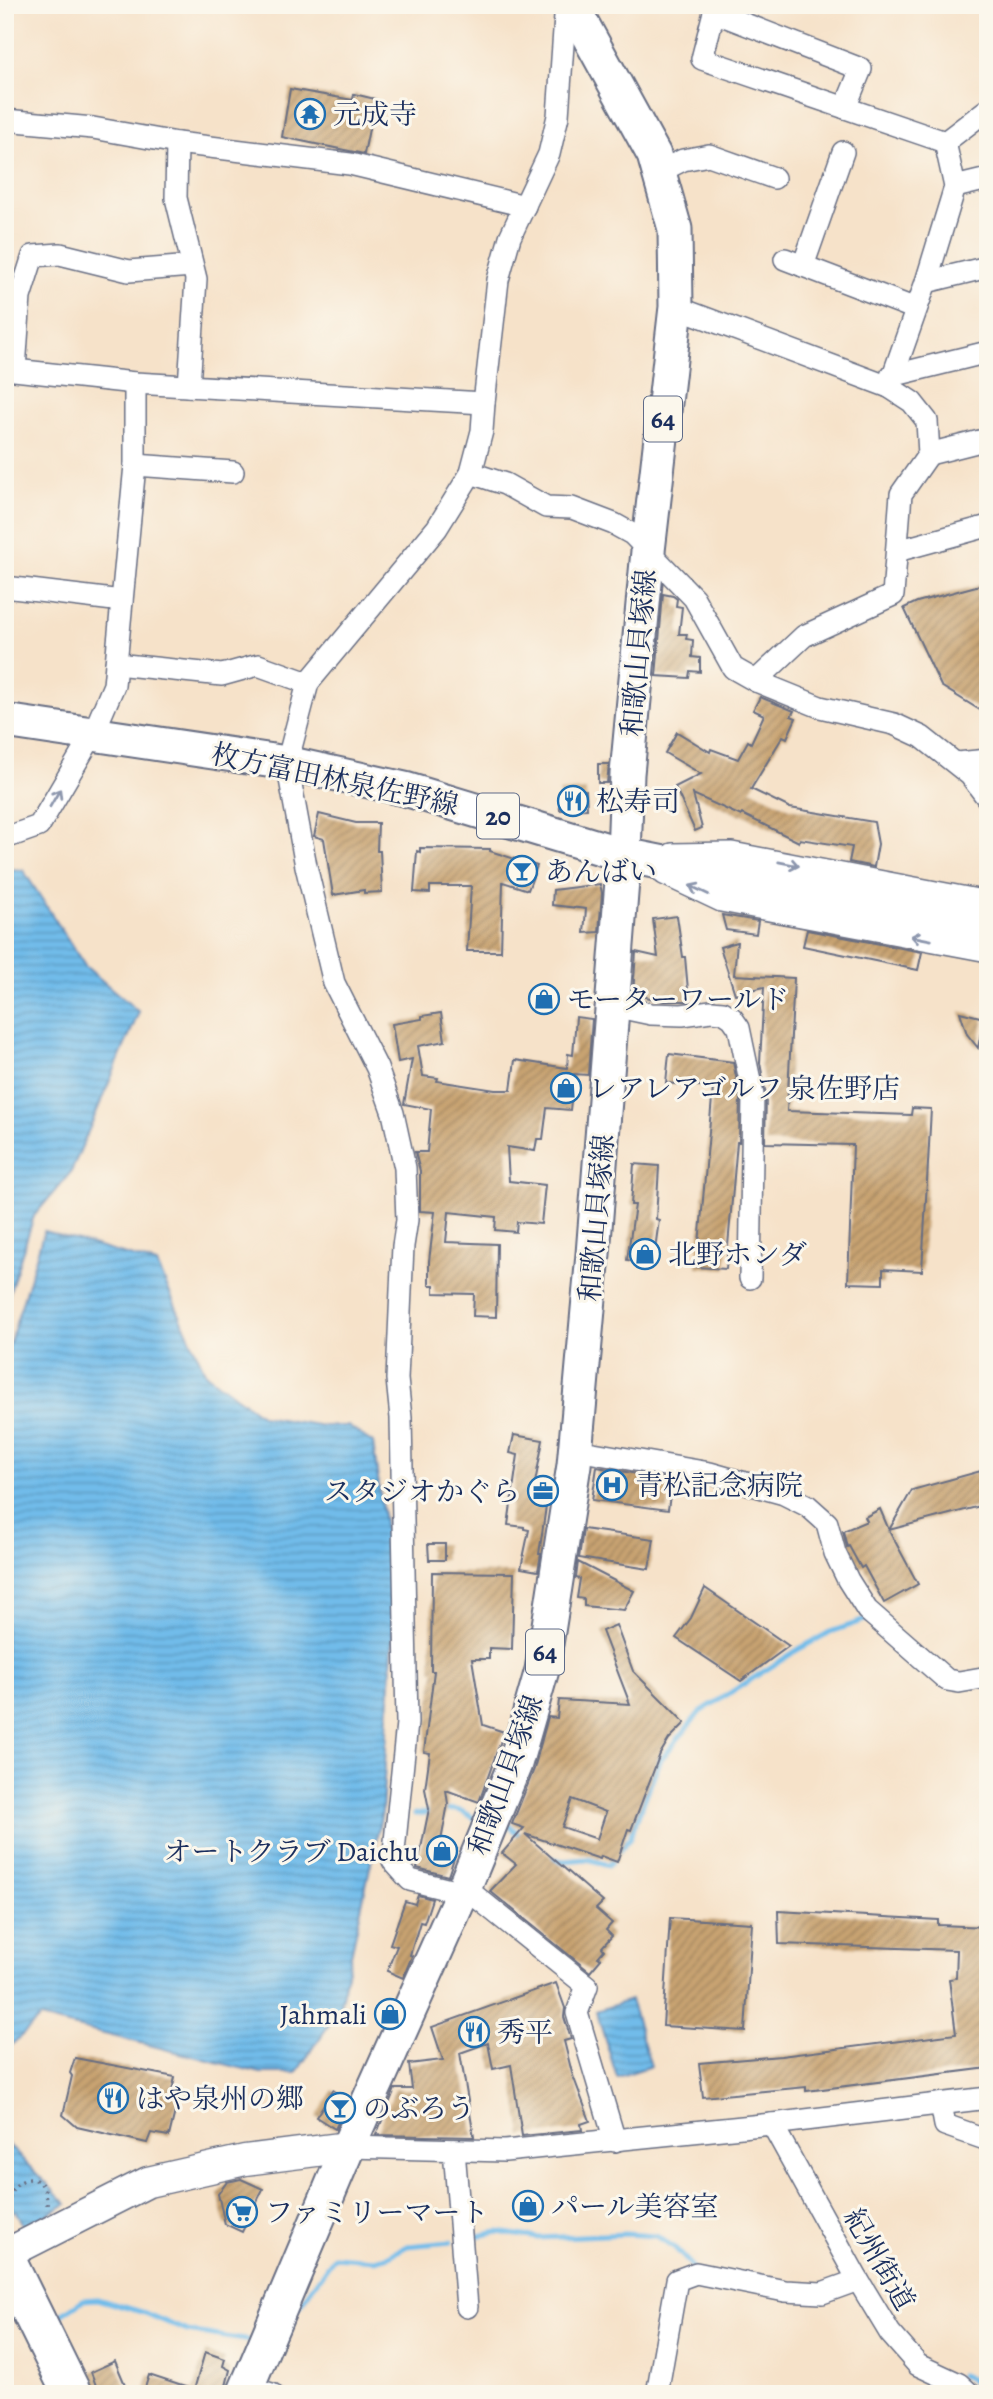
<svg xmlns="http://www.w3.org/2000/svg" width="993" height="2399" font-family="Alegreya,'Noto Serif JP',serif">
<defs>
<pattern id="water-rules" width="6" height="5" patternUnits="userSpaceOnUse" patternTransform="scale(1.75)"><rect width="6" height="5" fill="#71bcea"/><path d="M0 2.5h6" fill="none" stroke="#5c99c1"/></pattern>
<pattern id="building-hatch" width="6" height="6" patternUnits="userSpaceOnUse" patternTransform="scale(1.75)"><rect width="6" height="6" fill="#c8a371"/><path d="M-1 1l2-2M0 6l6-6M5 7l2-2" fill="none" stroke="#a28560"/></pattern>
</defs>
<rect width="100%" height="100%" fill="#fbf7ec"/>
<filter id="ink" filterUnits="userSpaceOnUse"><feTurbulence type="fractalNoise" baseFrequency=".0143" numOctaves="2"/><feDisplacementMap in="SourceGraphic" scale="14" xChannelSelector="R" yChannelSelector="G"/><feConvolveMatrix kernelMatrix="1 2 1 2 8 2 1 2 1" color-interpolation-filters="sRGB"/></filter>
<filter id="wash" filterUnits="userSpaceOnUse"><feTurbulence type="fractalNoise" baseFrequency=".00686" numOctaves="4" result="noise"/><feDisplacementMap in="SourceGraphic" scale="28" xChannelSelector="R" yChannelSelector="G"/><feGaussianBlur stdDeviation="1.57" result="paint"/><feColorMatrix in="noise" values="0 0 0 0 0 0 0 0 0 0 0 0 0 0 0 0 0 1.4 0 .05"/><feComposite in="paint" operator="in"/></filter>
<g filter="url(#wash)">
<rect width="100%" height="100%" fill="#f6e2c9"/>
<g fill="url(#water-rules)" stroke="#4676a4" stroke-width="2">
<path d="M5 869 23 870 85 966 139 1012 71 1172 34 1216 5 1307Z"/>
<path d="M44 1231 157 1264 206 1374 262 1416 323 1426H348L373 1443 395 1601 382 1812 339 2010 296 2073H261L40 2018 5 2051V1859L11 1849 5 1841V1359Z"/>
<path d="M630 2000 651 2066 617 2077 596 2011Z"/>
<path d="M5 2142 67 2204 24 2227 15 2210 8 2214 5 2208Z"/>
</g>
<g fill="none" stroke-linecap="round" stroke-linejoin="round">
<g stroke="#71bcea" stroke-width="5">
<path d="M442 1810C457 1808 465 1811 476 1820"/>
<path d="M415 1814 433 1812"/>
<path d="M501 1826 508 1825 522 1837"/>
<path d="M549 1858 563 1861 587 1859 609 1865 630 1837 659 1762 700 1712 799 1649 830 1632 868 1619"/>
<path d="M468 2238 498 2232 538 2238 625 2234 656 2236 674 2247 693 2267"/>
<path d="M296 2310 334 2257 375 2260 389 2256 407 2246 451 2242"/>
<path d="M58 2317 83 2300 97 2299 145 2313 187 2331 251 2341"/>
<path d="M960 2375C971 2377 976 2385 982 2394"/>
</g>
</g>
<g id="blocks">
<g fill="url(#building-hatch)" fill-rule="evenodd">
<path d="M290 89 353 100 354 94 375 99 364 154 282 137Z"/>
<path d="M980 585 988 601V715L941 686 904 608 917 602Z"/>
<path d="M663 594 673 596 677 599 676 606 682 607 679 634H687L686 639 693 640 692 657 700 658V672L690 671 689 678 656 676Z"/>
<path d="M760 697 794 711 791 716 796 718 787 738 783 736 751 789 790 808 874 822 878 844 874 867 849 862 852 847 800 839 799 842 742 814 741 816 693 794 702 828 695 831 675 787 701 774 665 753 677 732 710 752 711 749 738 759 748 741 751 743 764 715 753 710Z"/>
<path d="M598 764H609L607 783H598Z"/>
<path d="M586 790 587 809 560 810 559 792Z"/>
<path d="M319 814 356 823H378L377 851H380L382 892 364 893V890L333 895 324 839 314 836Z"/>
<path d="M420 848 490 849V851L537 866 528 890 503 882 501 951H467L471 886H430V893L414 892 417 851 420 852Z"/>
<path d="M600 884 602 893 599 932 584 933 586 909 552 905 553 890Z"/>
<path d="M722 915 758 921 756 934 726 930Z"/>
<path d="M677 916 683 957H685L689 1001H663L633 994 636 952 658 957 653 919Z"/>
<path d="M807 930 922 952 918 970 803 946Z"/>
<path d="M737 942 734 975 794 978 787 1111 911 1115 912 1108 931 1109 922 1271 883 1269V1284L848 1283 853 1145 765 1143 766 1095 760 1063 764 987 735 994 720 947Z"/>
<path d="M960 1012 984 1018 978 1048 967 1034Z"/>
<path d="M441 1013 445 1041 418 1046 423 1076 438 1078 437 1081 495 1090H511L515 1060 567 1068 568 1054 573 1055 576 1017 592 1019 588 1075 574 1074 570 1110 547 1108 543 1139H537L535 1151 507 1147 509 1181 545 1185 541 1224 517 1222 516 1232 495 1230 496 1217 449 1212 446 1242 497 1244 496 1317 473 1316 474 1294 434 1293V1285H429V1261L435 1212 420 1211V1171L415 1152H427L431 1109 404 1104 412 1059 398 1062 392 1024 422 1019V1016Z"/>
<path d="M669 1054 733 1062 740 1096 739 1142H737L726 1269 697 1267 713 1087 666 1083Z"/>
<path d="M634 1164 659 1166 656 1219 659 1220 653 1264 627 1260 635 1205H631Z"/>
<path d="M514 1435 543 1440 535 1483 549 1486 539 1554H541L538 1571 521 1568 529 1530 524 1529V1527L508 1525 518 1455 510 1453Z"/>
<path d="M597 1467 672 1480 668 1510 592 1500Z"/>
<path d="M988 1469V1504L889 1530 912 1490Z"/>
<path d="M880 1509 889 1530 918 1584 884 1603 864 1566 861 1568 849 1546 847 1547 843 1531 867 1521 865 1517Z"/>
<path d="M583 1529 654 1539 649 1569 579 1558Z"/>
<path d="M428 1544H445V1560H429Z"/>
<path d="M578 1562 634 1591 624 1610 584 1606V1599L577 1598 580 1579 576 1578Z"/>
<path d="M432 1572 514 1573 512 1649 489 1648V1659H472L483 1725 504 1732 479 1802 446 1790 448 1804 440 1846 457 1849 448 1876 417 1868 429 1809 425 1789 430 1753 424 1752 434 1671H431Z"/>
<path d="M705 1588 789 1646 741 1681 676 1638 691 1618Z"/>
<path d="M616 1625 633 1671 685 1723 669 1739 660 1754 631 1830 628 1829 617 1862 601 1856 600 1859 525 1834 603 1902 596 1909 612 1923 606 1930 612 1936 602 1947 604 1950 598 1957 601 1959 590 1972 490 1891 516 1864 502 1853 524 1828 512 1824 534 1769 548 1717 557 1718 559 1700 630 1704 602 1631ZM572 1799 606 1812 597 1839 562 1827Z"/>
<path d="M418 1895 432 1899 424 1923 420 1922 410 1955 412 1956 403 1978 387 1971 397 1946 390 1944 405 1901 415 1904Z"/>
<path d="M778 1911 938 1920V1925L988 1927V1965H982L988 2016V2068L806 2091V2087L703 2097 699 2063 781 2056 956 2034 949 1979 956 1978 957 1950 779 1944Z"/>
<path d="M670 1918 752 1923 745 2031 663 2026Z"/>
<path d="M556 1983 565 2008 564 2017 571 2039 564 2041 572 2073 590 2121 581 2124 582 2130 522 2136 511 2065 493 2069 488 2043 460 2053 474 2137 376 2135 395 2089H412L409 2064 443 2060 432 2027Z"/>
<path d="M75 2058 175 2077 172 2091 179 2095 169 2136 151 2133 147 2143 77 2127 63 2115 72 2076 70 2073Z"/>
<path d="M333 2090 348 2100 335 2129 316 2117Z"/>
<path d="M241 2179 263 2189 242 2232 225 2224 218 2194 227 2182Z"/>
<path d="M205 2352 225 2359 223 2366 230 2370 224 2394H143L149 2375 194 2390Z"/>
<path d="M115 2361 129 2394H99L91 2372Z"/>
</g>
</g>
</g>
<g filter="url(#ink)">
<use href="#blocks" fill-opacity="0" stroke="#686e83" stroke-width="2"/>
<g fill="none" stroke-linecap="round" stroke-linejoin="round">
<g stroke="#686e83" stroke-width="24">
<g id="street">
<path d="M713 5 714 12 702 59 945 142 988 109"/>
<path d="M714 12 861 69 845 108"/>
<path d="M5 120 93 128 177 143 350 164 525 206"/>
<path d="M177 143 176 198 196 279 189 386"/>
<path d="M659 172 683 160 709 155 774 178"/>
<path d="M955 187 988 179"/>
<path d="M785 259 916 309"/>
<path d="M803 266 843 152"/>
<path d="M926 282 988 267"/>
<path d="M5 369 135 383 484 403"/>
<path d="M15 369 20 297 33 256 60 254 129 271 192 266"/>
<path d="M891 376 988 352"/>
<path d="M889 387 926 282 955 187 945 142"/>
<path d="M929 454 988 439"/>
<path d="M135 465 233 472"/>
<path d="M471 473 505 484 546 507 572 508 614 524 632 534 694 598 733 668 756 681 804 636 893 595 901 494 929 454 927 421 912 402 889 387 676 307"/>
<path d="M897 551 988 526"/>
<path d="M5 587 122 601"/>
<path d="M116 664 222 675 258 665 308 683"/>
<path d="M756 681 820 707 894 724 922 737 970 775 988 799"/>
<path d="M957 763 988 760"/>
<path d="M5 838 39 826 93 734 114 685 135 465V383"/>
<path d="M672 854 732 853 988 902"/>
<path d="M664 874 721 901 988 951"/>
<path d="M613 1006 651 1014 682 1015 711 1011 723 1012 732 1018 739 1028 753 1095 750 1278"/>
<path d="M576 1450 710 1473 784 1494 808 1506 827 1523 835 1553 848 1580 867 1610 947 1680 959 1682 988 1677"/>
<path d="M464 1887 587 1986 577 2013 615 2141"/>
<path d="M462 1893 410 1880 393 1861 407 1723 401 1418 397 1379 403 1246 407 1220 405 1168 393 1113 377 1068 334 983 306 866 287 763 308 683 437 528 471 473 482 431 484 403 498 280 510 237 549 154 558 116 565 16 570 5"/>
<path d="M941 2104 945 2125 988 2140"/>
<path d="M772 2124 858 2280 890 2333 918 2365 959 2384 970 2394"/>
<path d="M348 2147 505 2151 772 2124 988 2098"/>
<path d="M454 2150 467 2307"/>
<path d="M247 2387 272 2394"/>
<path d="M657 2394 677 2280 696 2273 785 2291 822 2293 858 2280"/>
</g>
</g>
<g stroke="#686e83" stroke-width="33">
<path id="secondary" d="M5 2257 20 2247 148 2182 245 2160 348 2147"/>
</g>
<g stroke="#686e83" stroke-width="37">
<g id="primary">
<path d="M5 721 287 763 405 789 624 855 988 928"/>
<path d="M244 2394 348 2147 462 1893 515 1764 542 1670 574 1465 593 1254 624 855 627 774 648 551 676 307 675 229 654 155 581 22 575 5"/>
</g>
</g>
<g stroke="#686e83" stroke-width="42">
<path id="highway" d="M5 2258 72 2394"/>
</g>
<path stroke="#686e83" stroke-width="3.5" stroke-dasharray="2 5" stroke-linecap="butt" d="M11 2212C0 2179 49 2161 47 2206"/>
<use href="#street" stroke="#fff" stroke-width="21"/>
<use href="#secondary" stroke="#fff" stroke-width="30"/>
<use href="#primary" stroke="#fff" stroke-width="33"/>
<use href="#highway" stroke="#fff" stroke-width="38"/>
</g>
<defs><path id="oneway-shaft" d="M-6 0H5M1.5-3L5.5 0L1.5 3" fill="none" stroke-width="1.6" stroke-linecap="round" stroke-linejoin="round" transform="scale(1.75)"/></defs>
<g stroke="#8d97ae">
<use href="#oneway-shaft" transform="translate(55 798) rotate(-60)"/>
<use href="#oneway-shaft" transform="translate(789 864) rotate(11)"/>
<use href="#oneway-shaft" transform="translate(699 890) rotate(-155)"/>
<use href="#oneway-shaft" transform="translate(921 938) rotate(-169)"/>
</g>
</g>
<defs>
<g id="temple-ring" transform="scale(1.575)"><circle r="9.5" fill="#fbf7ec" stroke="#1f6fb2" stroke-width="1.5"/><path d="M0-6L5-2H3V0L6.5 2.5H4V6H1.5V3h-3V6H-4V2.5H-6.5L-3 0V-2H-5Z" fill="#1f6fb2"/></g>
<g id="restaurant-ring" transform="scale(1.575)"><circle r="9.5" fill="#fbf7ec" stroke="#1f6fb2" stroke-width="1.5"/><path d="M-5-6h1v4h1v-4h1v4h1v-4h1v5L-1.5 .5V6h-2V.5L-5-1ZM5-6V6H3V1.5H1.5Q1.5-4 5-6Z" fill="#1f6fb2"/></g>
<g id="bar-ring" transform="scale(1.575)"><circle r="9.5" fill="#fbf7ec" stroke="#1f6fb2" stroke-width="1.5"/><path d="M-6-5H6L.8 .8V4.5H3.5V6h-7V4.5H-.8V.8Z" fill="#1f6fb2"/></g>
<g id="shop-ring" transform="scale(1.575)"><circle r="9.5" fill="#fbf7ec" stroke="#1f6fb2" stroke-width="1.5"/><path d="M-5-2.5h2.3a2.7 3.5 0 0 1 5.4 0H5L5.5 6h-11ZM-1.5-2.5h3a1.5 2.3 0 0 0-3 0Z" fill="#1f6fb2"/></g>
<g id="hospital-ring" transform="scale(1.575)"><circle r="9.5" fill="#fbf7ec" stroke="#1f6fb2" stroke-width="1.5"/><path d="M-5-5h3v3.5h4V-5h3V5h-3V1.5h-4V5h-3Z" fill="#1f6fb2"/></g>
<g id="office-ring" transform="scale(1.575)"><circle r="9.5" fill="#fbf7ec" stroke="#1f6fb2" stroke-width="1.5"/><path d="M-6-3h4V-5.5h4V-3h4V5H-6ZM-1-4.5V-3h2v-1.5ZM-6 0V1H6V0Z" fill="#1f6fb2"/></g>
<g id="supermarket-ring" transform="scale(1.575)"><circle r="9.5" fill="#fbf7ec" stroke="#1f6fb2" stroke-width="1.5"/><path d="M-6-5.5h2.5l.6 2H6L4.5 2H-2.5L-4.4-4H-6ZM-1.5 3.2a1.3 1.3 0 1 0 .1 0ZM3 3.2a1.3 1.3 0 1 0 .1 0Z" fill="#1f6fb2"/></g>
</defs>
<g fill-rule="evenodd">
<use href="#temple-ring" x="310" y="114"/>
<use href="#restaurant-ring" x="573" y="801"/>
<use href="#bar-ring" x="522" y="871"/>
<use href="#shop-ring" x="544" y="999"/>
<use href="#shop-ring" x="566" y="1088"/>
<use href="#shop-ring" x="645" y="1254"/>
<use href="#hospital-ring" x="612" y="1485"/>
<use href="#office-ring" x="543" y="1491"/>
<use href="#shop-ring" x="442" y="1851"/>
<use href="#shop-ring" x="390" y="2014"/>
<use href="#restaurant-ring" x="474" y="2032"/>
<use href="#restaurant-ring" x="113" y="2098"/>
<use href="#bar-ring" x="340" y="2108"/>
<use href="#shop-ring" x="528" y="2206"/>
<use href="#supermarket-ring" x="242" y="2212"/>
</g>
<g text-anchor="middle" stroke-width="6" stroke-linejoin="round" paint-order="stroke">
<g fill="#fbf7ec" stroke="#5e6b89" stroke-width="2">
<rect x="644" y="396.5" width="38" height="45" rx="5"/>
<rect x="477" y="793.5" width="42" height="45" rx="5"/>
<rect x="526" y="1629.5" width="38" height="45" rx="5"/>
</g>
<g font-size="26" font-weight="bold" fill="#1b2f5e">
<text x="663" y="428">64</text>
<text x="498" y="825">20</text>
<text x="545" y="1661">64</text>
</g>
<g font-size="28" fill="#1b2f5e" stroke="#fbf7ec" text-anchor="start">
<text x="333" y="124">元成寺</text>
<text x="596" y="811">松寿司</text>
<text x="545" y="881">あんばい</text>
<text x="567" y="1009">モーターワールド</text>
<text x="589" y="1098">レアレアゴルフ 泉佐野店</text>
<text x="668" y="1264">北野ホンダ</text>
<text x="635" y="1495">青松記念病院</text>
<text x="520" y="1501" text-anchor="end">スタジオかぐら</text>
<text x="419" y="1861" text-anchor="end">オートクラブ Daichu</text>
<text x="367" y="2024" text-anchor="end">Jahmali</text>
<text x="497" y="2042">秀平</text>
<text x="136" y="2108">はや泉州の郷</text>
<text x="363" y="2118">のぶろう</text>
<text x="551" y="2216">パール美容室</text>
<text x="265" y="2222">ファミリーマート</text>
</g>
<g font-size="28" fill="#1b2f5e" stroke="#fbf7ec">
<text transform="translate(638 653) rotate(-85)" y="10">和歌山貝塚線</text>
<text transform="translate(335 779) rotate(12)" y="10">枚方富田林泉佐野線</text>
<text transform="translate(596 1218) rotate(-85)" y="10">和歌山貝塚線</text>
<text transform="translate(505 1775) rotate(-70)" y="10">和歌山貝塚線</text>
<text transform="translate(880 2259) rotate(60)" y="10">紀州街道</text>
</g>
</g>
<rect width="993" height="2399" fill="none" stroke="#fbf7ec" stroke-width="28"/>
</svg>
